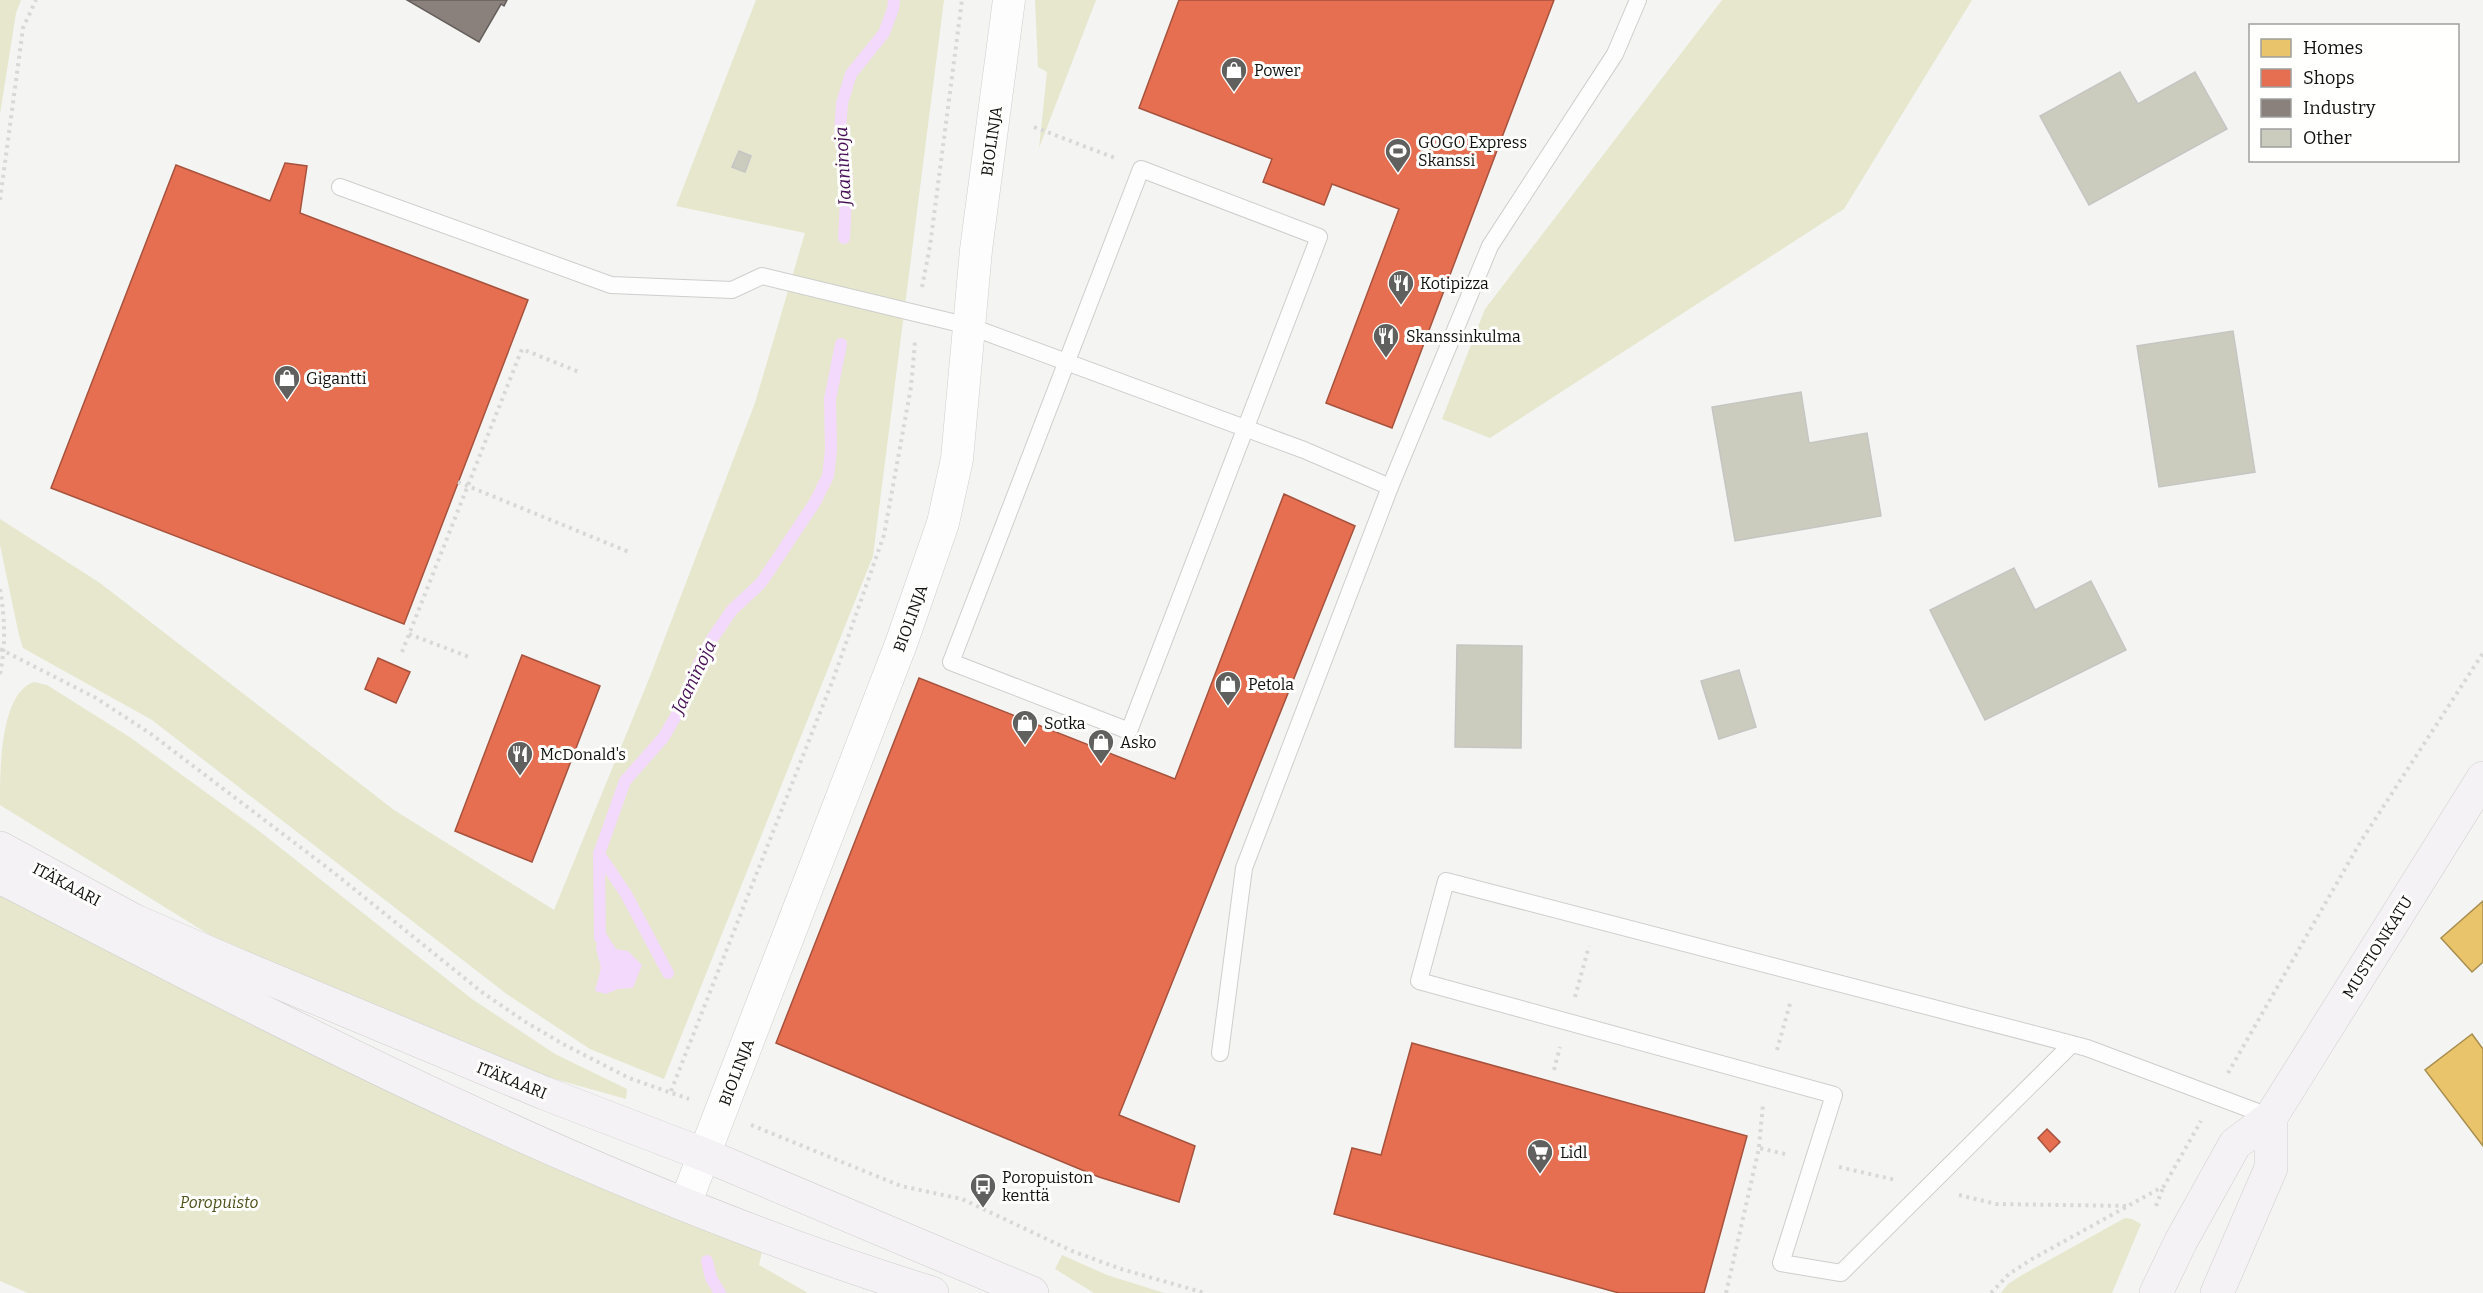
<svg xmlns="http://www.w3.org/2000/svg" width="2483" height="1293" font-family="Bitter,serif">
<rect width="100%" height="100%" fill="#f4f4f2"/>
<g fill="#e6e7cd">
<path d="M0 0H21L16 13 0 114Z"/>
<path d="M756 0H944L873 556 664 1079 590 1049 508 995 152 720 23 648 19 635 0 545V519L100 583 394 810 554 910 649 679 755 403 805 233 676 206Z"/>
<path d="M1035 0H1096L1039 148 1047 72 1038 67Z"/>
<path d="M1722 0H1972L1844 209 1490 438 1442 419 1485 309Z"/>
<path d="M34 682 47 685 131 738 259 831 472 999 555 1054 627 1089 626 1099 537 1074 213 937 0 805C0 769 0 693 34 682Z"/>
<path d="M0 896 131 961 762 1251 759 1265 808 1293H28L0 1281Z"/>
<path d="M2125 1218 2132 1219 2141 1224 2112 1293H2001L2008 1284 2022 1275Z"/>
<path d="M1062 1255 1107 1275 1164 1293H1094L1055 1269Z"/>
</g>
<path fill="#f3d9fb" d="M600 924 616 949 628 951 642 965 633 988 618 989 606 994 595 991 601 968 596 948Z"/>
<g fill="#e9c46a" stroke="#a88e4f" stroke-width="1.5">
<path d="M2483 901V962L2472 972 2441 938Z"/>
<path d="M2472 1034 2483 1049V1146L2425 1070Z"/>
</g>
<g fill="#e76f51" stroke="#a6523d" stroke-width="1.5">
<path d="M1179 0H1554L1392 428 1326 403 1399 209 1332 184 1324 205 1263 182 1272 159 1139 108Z"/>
<path d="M285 163 307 166 300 213 528 300 404 624 51 488 176 165 270 201Z"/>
<path d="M1284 494 1355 526 1119 1115 1195 1146 1179 1202 1099 1177 776 1043 919 678 1175 779Z"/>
<path d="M522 655 600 686 532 862 455 831Z"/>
<path d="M378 658 410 672 396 703 365 689Z"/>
<path d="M1412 1043 1747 1136 1704 1293H1619L1334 1214 1352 1148 1381 1155Z"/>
<path d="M2047 1129 2060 1142 2050 1152 2038 1138Z"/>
</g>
<path fill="#8a817c" stroke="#655f5b" stroke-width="1.5" d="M407 0H507L504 6 501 4 479 42Z"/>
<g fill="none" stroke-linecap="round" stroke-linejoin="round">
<g stroke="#f3d9fb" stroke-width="12">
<path d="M844 238 847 179 840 133 842 103 851 74 884 33 893 9 894 0"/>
<path d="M599 854 600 938"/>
<path d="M668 973 626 894 599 854 625 781 663 738 685 701 691 680 710 642 732 610 761 583 815 502 828 476 831 450 830 399 841 344"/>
<path d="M707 1261 711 1278 720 1293"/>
</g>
</g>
<g fill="#ccccbe" stroke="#c5c5c3" stroke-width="1.5">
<path d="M2120 72 2138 104 2195 72 2227 129 2089 205 2040 116Z"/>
<path d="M739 151 751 156 745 172 732 167Z"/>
<path d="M2233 331 2255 472 2159 487 2137 346Z"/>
<path d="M1801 392 1809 443 1867 433 1881 516 1735 541 1712 407Z"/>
<path d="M2014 568 2035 610 2091 581 2126 650 1985 720 1930 610Z"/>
<path d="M1457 645 1522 646 1521 748 1455 747Z"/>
<path d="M1739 670 1756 727 1719 739 1701 681Z"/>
</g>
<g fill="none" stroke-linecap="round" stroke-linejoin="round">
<g stroke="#cececd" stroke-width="18">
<g id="lane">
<path d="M1141 169 1319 237 1129 731 951 662Z"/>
<path d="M340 187 611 285 732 290 762 276 969 326 1304 450 1390 487"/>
<path d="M2072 1044 1841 1273 1781 1263 1834 1095 1419 981 1446 881 2072 1044 2087 1048 2271 1117"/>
<path d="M1220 1053 1244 868 1390 487 1490 246 1615 54 1638 0"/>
</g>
</g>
<g stroke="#cececd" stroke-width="33">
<path id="street" d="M685 1204 901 644 943 523 957 459 976 250 1009 0"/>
</g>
<g stroke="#cececd" stroke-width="34">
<g id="secondary">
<path d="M0 848 135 921 237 965 544 1093 705 1155 1032 1293"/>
<path d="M0 877C302 1033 606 1192 932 1293"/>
<path d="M2156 1293 2181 1241 2235 1144 2271 1117 2483 778"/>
<path d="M2217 1293 2271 1168V1117"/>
</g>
</g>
<g stroke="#d8d8d8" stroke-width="4" stroke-dasharray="3 4.5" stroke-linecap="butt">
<path d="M1034 127 1115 158"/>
<path d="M0 200 23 28 36 0"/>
<path d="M922 287 930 246 962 0"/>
<path d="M458 482 629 552"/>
<path d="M0 589C5 619 6 644 0 674"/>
<path d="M409 634 469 657"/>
<path d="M0 649 96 698 151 734 333 872 483 993 524 1021 563 1044 629 1078 689 1099"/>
<path d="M402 652 522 349 579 372"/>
<path d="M1575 997 1589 946"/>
<path d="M1777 1050 1791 1000"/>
<path d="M1554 1070 1560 1047"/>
<path d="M2228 1073 2361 841 2483 653"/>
<path d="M671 1091 834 677 884 535 911 387 915 342"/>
<path d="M751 1125 901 1186 962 1199 1072 1251 1121 1269 1205 1293"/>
<path d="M1759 1147 1763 1104"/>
<path d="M1839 1167 1896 1180"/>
<path d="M1959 1195 1996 1204 2128 1206"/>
<path d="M2156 1206 2163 1188"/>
<path d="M1726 1293 1759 1148 1785 1154"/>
<path d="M1991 1293 2009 1274 2032 1259 2164 1186 2201 1121"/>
</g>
<use href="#lane" stroke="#fdfdfd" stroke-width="16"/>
<use href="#street" stroke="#fdfdfd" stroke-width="32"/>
<use href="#secondary" stroke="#f5f2f5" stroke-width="33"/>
</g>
<defs>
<g id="shop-pin" transform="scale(1.35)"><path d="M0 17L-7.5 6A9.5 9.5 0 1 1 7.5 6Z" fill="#60605e" stroke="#fffffe"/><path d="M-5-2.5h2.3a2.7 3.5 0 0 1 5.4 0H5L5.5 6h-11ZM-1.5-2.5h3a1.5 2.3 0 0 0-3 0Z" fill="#fff"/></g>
<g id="stadium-pin" transform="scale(1.35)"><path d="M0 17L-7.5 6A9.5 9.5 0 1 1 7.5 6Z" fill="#60605e" stroke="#fffffe"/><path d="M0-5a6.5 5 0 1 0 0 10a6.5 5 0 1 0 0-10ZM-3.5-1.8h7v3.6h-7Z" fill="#fff"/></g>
<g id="restaurant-pin" transform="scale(1.35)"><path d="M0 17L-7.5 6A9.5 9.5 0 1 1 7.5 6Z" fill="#60605e" stroke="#fffffe"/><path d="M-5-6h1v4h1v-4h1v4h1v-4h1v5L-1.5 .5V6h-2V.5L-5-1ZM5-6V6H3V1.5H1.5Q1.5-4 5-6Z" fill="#fff"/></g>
<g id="supermarket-pin" transform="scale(1.35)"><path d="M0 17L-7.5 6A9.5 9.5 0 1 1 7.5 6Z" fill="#60605e" stroke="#fffffe"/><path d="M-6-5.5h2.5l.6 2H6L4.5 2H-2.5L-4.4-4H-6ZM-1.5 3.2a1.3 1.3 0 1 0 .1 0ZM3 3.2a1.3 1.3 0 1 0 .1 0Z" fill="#fff"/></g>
<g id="bus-pin" transform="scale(1.35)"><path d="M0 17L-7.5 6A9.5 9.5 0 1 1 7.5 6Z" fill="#60605e" stroke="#fffffe"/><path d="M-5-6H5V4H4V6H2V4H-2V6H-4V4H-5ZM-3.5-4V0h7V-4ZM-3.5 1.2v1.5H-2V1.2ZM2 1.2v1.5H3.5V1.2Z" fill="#fff"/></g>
</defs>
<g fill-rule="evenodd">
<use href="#shop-pin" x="1234" y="70"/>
<use href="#stadium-pin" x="1398" y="151"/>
<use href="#restaurant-pin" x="1401" y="283"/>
<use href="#restaurant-pin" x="1386" y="336"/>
<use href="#shop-pin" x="287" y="378"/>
<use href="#shop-pin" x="1228" y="684"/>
<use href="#shop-pin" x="1025" y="723"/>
<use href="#shop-pin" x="1101" y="742"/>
<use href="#restaurant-pin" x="520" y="754"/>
<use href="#supermarket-pin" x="1540" y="1152"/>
<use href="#bus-pin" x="983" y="1186"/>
</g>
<g text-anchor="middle" stroke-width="6" stroke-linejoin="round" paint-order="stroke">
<g font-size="16" fill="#10100f" stroke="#fffffe" text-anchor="start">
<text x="1254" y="76">Power</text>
<text x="1418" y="148">GOGO Express<tspan x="1418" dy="18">Skanssi</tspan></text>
<text x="1420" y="289">Kotipizza</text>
<text x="1406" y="342">Skanssinkulma</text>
<text x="306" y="384">Gigantti</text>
<text x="1248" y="690">Petola</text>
<text x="1044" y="729">Sotka</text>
<text x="1120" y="748">Asko</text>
<text x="540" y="760">McDonald's</text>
<text x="1560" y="1158">Lidl</text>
<text x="1002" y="1183">Poropuiston<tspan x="1002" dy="18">kenttä</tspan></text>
</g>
<g font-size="16" fill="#10100f" stroke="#fffffe">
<text transform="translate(991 141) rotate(-82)" y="6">BIOLINJA</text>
<text transform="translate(910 618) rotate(-70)" y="6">BIOLINJA</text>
<text transform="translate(67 884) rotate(28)" y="6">ITÄKAARI</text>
<text transform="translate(2377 947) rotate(-58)" y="6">MUSTIONKATU</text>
<text transform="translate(736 1072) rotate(-69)" y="6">BIOLINJA</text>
<text transform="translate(512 1080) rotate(22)" y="6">ITÄKAARI</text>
</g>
<g font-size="16" font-style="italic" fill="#4f501a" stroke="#fffffe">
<text x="219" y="1208">Poropuisto</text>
</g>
<g font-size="18" font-style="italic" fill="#471056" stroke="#fffffe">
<text transform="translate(843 166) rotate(-93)" y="6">Jaaninoja</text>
<text transform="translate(694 677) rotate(-64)" y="6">Jaaninoja</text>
</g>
</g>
<rect x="2249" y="24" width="210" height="138" fill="#fffffe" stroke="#9f9f9e" stroke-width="1.5"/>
<rect x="2261" y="39" width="30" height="18" fill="#e9c46a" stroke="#9f9f9e" stroke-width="1.5"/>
<text x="2303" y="54" font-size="18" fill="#10100f">Homes</text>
<rect x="2261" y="69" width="30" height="18" fill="#e76f51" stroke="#9f9f9e" stroke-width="1.5"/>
<text x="2303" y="84" font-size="18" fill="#10100f">Shops</text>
<rect x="2261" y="99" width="30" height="18" fill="#8a817c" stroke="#9f9f9e" stroke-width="1.5"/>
<text x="2303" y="114" font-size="18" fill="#10100f">Industry</text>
<rect x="2261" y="129" width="30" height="18" fill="#ccccbe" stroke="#9f9f9e" stroke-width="1.5"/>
<text x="2303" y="144" font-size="18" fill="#10100f">Other</text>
</svg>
